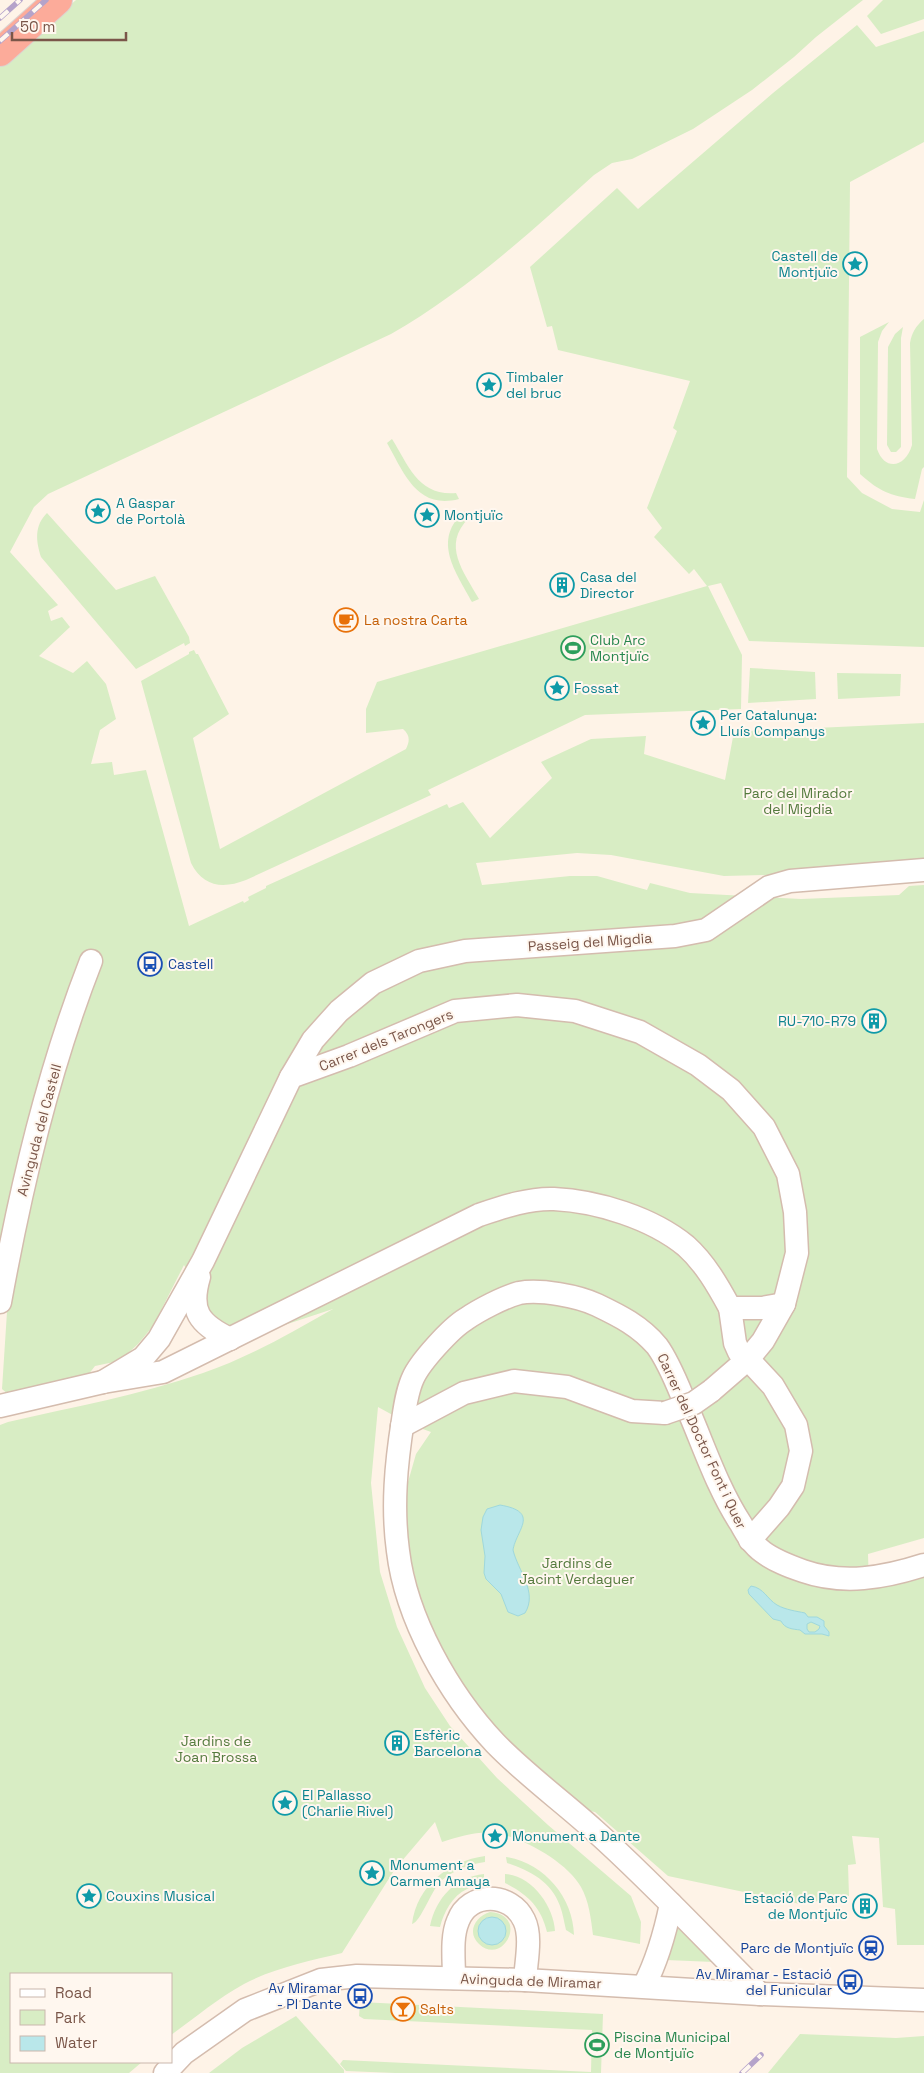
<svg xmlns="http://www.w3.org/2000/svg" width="924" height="2073" font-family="'Space Grotesk',sans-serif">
<rect width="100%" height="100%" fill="#fef3e7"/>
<g fill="#d8edc4" fill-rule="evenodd">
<path d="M76 0H863L816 37 794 57 752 90 693 129 632 159 612 163 594 175C530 233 466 291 391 334L48 494 34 507 10 552 58 605 48 611 51 621 62 617 70 627 39 656 73 673 87 661 106 684 116 719 100 730 91 764 112 762 114 775 146 770 189 926 243 901 244 903 249 900 248 897 266 888V886L447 804 449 808 463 802 490 838 552 778 541 762 591 739 646 736 644 754 725 780 733 737H748L749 731 924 723V863L768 875 724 876 611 855 577 853 476 863 482 885 570 876H597L647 890 650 883 690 893 801 899 899 895 909 886 924 885V1538L868 1554 869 1586 924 1574V1945H897L895 1909 883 1907 879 1838 852 1836 856 1864 848 1865 849 1896 800 1904 668 1876 595 1812 585 1810 509 1746 454 1674 422 1605 409 1552 404 1519 408 1482 416 1454 431 1432 409 1424 378 1407 371 1483 380 1572 397 1627 425 1688 450 1726 497 1778 548 1825 631 1896 641 1922 640 1944 593 1935C591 1919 589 1901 581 1887 567 1862 522 1837 495 1833 477 1831 459 1837 442 1842L435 1822 395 1869 342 1953C309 1961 274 1968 244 1984 218 1998 195 2018 171 2035V1974H11V2062H142L129 2073H0V1425L8 1422C73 1407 140 1395 203 1373 249 1357 291 1333 333 1309L227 1344 184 1265 153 1326 138 1344 126 1355 114 1362 95 1366 85 1379 10 1396 2 1389 7 1312 22 1192 0 1302V67Z"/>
<path d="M883 0H924V19L881 34 867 16Z"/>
<path d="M857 25 876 47 924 31V142L850 182 847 477 862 493 892 509 920 512 924 500V647L749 641 721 583 708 586 742 655 741 709 585 715 428 790 431 795 246 880C223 889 203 887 191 863L141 681 189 654V652L194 650 196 654H198L229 714 193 738 220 849 406 749C410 741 410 735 403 729L366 733V709L377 682 707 586 694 569 689 574 654 537 662 528 647 508 677 431 673 428 690 381 558 350 552 326 547 327 530 267 617 188 638 209 773 93Z"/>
<path d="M924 319V467L922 469 915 499C890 496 879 491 860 474V337L889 322 882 331 878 342 877 449C885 472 906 467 912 445L910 343C912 332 916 326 924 319Z"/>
<path d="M903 327 901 338V447L896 452H891L887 445 888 347 895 334Z"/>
<path d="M392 439C409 466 418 496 456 493L459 499C417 510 404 473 387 443Z"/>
<path d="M465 511 469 518C441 545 464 572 479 599L472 602C456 572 431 540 465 511Z"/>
<path d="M47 513 116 590 155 576 189 637 190 643 185 646 184 643 136 669 41 557C36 541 34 526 47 513Z"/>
<path d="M750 668 815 672 816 699 748 703Z"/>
<path d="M837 673 901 674 900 696 838 699Z"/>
<path d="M485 1856V1862C469 1864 455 1870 442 1880 431 1890 421 1922 412 1924 417 1886 448 1861 485 1856Z"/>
<path d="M506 1857C544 1863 573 1897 574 1935L566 1930C564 1922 563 1914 560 1906 551 1881 530 1871 507 1863Z"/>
<path d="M484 1874V1881C480 1885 472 1886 467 1889 452 1896 444 1912 440 1927L430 1926C436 1898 455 1877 484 1874Z"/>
<path d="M505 1874C532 1875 554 1907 555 1931L547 1932C541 1907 528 1895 505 1883Z"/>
<path d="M490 1912C530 1915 503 1967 479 1944 466 1932 476 1916 490 1912ZM488 1917 496 1944H487L481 1922Z"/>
<path d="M678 1922 714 1962 666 1960Z"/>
<path d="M360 2002 603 2014 601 2073H395L346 2071 340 2064 343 2060 591 2072 592 2030 364 2019 359 2016Z"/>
<path d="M296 2016 344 2070V2073H209L242 2048Z"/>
<path d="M800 2034 896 2038 924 2036V2073H768Z"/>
</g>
<g fill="#b9e7ea" stroke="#9fd8dc" fill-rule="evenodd">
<path d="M500 1505C541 1512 516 1530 513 1550 518 1571 538 1592 525 1613L518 1616 508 1612 501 1594 486 1579 484 1573 485 1556 481 1530 483 1517 487 1509Z"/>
<path d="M751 1586C764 1588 767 1599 777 1605 786 1610 796 1611 805 1613L808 1617H817L824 1621V1626L829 1632V1636L822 1634H805L800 1630C793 1629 785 1629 781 1621L773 1619 749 1594 748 1590ZM811 1622 820 1626 819 1629 815 1632H809L807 1629V1624Z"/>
<circle cx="492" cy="1931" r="14"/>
</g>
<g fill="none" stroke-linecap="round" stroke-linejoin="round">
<g stroke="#d4bcae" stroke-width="25">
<g id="minor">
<path d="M291 1077 313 1040 339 1011 373 983 419 961 465 951 675 936 706 930 769 887 790 881 924 870"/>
<path d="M199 1277C189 1311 199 1324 230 1339"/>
<path d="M0 1302C21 1187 48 1071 91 961"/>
<path d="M730 1308 735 1343 739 1352 748 1359 773 1386 796 1425 801 1451 793 1486 779 1507 750 1540"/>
<path d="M103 1382 143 1358 159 1339 203 1261 291 1077 349 1056 455 1011 517 1005 575 1011 640 1032 698 1065 731 1090 764 1127 788 1174 795 1212 797 1253 784 1304 763 1341 748 1359 711 1391"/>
<path d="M0 1406 103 1382 163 1372 479 1215C503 1207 529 1198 554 1199 597 1201 652 1218 686 1246 705 1263 718 1286 730 1308H762L784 1304"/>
<path d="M402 1426 464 1393 514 1381 567 1387 632 1411 665 1413"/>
<path d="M454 1978C454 1960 451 1937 458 1921 469 1891 511 1892 524 1920 532 1936 526 1962 525 1980"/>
<path d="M644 1986C658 1959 665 1933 671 1904"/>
<path d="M760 1994C705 1939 652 1882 594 1830 562 1801 526 1775 495 1743 449 1694 406 1619 398 1551 392 1507 396 1464 403 1420 405 1406 407 1391 413 1378 420 1362 451 1328 466 1319 479 1310 504 1297 519 1293 540 1289 578 1296 597 1305 620 1316 640 1326 657 1346 668 1361 676 1381 683 1398 702 1440 716 1486 741 1524 747 1535 753 1545 763 1552 775 1561 789 1566 803 1571 843 1585 884 1578 924 1565"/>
<path d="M165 2073 184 2053 245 2010 321 1980 357 1976 525 1980 760 1994 924 2000"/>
</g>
</g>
<g stroke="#dcd3d0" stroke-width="30">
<path id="highway" d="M0 52 58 0"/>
</g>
<use href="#minor" stroke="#fff" stroke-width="22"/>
<use href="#highway" stroke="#fcab9a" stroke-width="28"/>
<g stroke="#b5a3ca" stroke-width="5.5">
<g id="rail">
<path d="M0 18 20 0"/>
<path d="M0 41 46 0"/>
<path d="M742 2073 761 2055"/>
</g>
</g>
<use href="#rail" stroke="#fff7ef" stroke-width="4" stroke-dasharray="11" stroke-linecap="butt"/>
<g stroke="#d4bcae" stroke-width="25" stroke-linecap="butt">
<path id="minor-bridge" d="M665 1413 694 1403 711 1391"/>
</g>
<use href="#minor-bridge" stroke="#fff" stroke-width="22"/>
</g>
<defs>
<g id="sight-ring" transform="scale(1.25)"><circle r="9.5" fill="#fff7ef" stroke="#0f9aa8" stroke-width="1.5"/><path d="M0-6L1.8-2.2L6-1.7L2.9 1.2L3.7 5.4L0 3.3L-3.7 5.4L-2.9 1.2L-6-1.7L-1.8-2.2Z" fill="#0f9aa8"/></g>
<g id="building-ring" transform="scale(1.25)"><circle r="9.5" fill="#fff7ef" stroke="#0f9aa8" stroke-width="1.5"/><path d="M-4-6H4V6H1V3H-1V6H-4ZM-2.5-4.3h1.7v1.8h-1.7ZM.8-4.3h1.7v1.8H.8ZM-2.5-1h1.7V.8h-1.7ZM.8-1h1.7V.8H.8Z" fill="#0f9aa8"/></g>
<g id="cafe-ring" transform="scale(1.25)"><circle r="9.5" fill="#fff7ef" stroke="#e8710a" stroke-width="1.5"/><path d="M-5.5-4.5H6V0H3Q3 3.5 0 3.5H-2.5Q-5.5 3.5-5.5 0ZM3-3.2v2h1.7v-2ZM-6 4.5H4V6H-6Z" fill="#e8710a"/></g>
<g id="stadium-ring" transform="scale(1.25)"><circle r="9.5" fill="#fff7ef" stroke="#2e9e5b" stroke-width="1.5"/><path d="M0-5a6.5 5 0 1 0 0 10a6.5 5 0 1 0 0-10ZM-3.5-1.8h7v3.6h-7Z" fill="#2e9e5b"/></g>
<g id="bus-ring" transform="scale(1.25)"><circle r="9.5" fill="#fff7ef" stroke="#1a4fb4" stroke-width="1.5"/><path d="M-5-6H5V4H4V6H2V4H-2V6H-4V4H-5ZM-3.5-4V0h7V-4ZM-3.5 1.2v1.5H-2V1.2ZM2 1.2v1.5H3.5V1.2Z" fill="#1a4fb4"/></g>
<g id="station-ring" transform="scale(1.25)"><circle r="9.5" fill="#fff7ef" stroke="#1a4fb4" stroke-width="1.5"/><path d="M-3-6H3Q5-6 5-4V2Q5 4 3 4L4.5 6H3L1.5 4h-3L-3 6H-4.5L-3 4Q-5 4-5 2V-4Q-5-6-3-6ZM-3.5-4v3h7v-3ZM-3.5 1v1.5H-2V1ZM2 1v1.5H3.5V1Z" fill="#1a4fb4"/></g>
<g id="bar-ring" transform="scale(1.25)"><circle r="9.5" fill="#fff7ef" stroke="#e8710a" stroke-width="1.5"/><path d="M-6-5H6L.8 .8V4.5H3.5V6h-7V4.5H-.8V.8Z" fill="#e8710a"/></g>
</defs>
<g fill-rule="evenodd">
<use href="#sight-ring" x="855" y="264"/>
<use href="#sight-ring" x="489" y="385"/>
<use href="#sight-ring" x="98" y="511"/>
<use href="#sight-ring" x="427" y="515"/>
<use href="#building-ring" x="562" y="585"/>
<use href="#cafe-ring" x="346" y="620"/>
<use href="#stadium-ring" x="573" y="648"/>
<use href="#sight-ring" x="557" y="688"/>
<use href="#sight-ring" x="703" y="723"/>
<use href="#bus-ring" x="150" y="964"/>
<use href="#building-ring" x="874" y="1021"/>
<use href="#building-ring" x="397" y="1743"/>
<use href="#sight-ring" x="285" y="1803"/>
<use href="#sight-ring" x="495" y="1836"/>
<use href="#sight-ring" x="372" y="1873"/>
<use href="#sight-ring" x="89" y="1896"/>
<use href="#building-ring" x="865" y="1906"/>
<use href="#station-ring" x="871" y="1948"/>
<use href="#bus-ring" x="850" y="1982"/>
<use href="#bus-ring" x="360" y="1996"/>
<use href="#bar-ring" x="403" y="2009"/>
<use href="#stadium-ring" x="597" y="2045"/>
</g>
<g text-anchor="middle" stroke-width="4" stroke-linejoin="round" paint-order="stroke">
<g font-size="14" fill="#0d838f" stroke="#fff7ef" text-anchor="start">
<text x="838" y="261" text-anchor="end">Castell de<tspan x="838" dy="16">Montjuïc</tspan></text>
<text x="506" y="382">Timbaler<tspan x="506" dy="16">del bruc</tspan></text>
<text x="116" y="508">A Gaspar<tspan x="116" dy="16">de Portolà</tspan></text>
<text x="444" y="520">Montjuïc</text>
<text x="580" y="582">Casa del<tspan x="580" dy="16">Director</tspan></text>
<text x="574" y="693">Fossat</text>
<text x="720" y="720">Per Catalunya:<tspan x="720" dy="16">Lluís Companys</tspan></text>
<text x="856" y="1026" text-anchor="end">RU-710-R79</text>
<text x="414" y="1740">Esfèric<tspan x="414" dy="16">Barcelona</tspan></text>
<text x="302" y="1800">El Pallasso<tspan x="302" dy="16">(Charlie Rivel)</tspan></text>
<text x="512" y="1841">Monument a Dante</text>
<text x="390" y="1870">Monument a<tspan x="390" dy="16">Carmen Amaya</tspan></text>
<text x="106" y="1901">Couxins Musical</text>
<text x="848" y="1903" text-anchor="end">Estació de Parc<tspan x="848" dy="16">de Montjuïc</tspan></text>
</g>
<g font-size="14" fill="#c56008" stroke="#fff7ef" text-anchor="start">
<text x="364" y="625">La nostra Carta</text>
<text x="420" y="2014">Salts</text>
</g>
<g font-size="14" fill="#27864d" stroke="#fff7ef" text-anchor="start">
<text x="590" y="645">Club Arc<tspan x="590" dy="16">Montjuïc</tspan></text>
<text x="614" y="2042">Piscina Municipal<tspan x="614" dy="16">de Montjuïc</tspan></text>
</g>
<g font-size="14" fill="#547a3d" stroke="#fff7ef">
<text x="798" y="798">Parc del Mirador<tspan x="798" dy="16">del Migdia</tspan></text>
<text x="577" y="1568">Jardins de<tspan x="577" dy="16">Jacint Verdaguer</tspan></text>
<text x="216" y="1746">Jardins de<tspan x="216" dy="16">Joan Brossa</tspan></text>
</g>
<g font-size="14" fill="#7a5649" stroke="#fff7ef">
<text transform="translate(590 942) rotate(-4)" y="5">Passeig del Migdia</text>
<text transform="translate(386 1040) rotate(-22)" y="5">Carrer dels Tarongers</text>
<text transform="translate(39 1130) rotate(-75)" y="5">Avinguda del Castell</text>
<text transform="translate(702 1441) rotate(65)" y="5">Carrer del Doctor Font i Quer</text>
<text transform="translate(531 1981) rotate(2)" y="5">Avinguda de Miramar</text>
</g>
<g font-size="14" fill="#164399" stroke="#fff7ef" text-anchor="end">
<text x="168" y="969" text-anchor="start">Castell</text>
<text x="854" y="1953">Parc de Montjuïc</text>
<text x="832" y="1979">Av Miramar - Estació<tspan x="832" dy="16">del Funicular</tspan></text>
<text x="342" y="1993">Av Miramar<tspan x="342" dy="16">- Pl Dante</tspan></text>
</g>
</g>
<rect x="10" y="1973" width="162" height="90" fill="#fff7ef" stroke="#cab7ad"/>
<rect x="20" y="1989" width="25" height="8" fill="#ffffff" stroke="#cab7ad"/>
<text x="55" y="1998" font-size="15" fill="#7a5649">Road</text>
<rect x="20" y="2010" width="25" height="15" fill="#d8edc4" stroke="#cab7ad"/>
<text x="55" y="2023" font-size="15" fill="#7a5649">Park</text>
<rect x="20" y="2036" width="25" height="15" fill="#b9e7ea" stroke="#cab7ad"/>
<text x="55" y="2048" font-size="15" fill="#7a5649">Water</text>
<path d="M12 32v8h114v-8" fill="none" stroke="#7a5649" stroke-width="2.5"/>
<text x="20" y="32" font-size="15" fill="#7a5649" stroke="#fff7ef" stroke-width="4" paint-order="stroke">50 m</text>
</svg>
